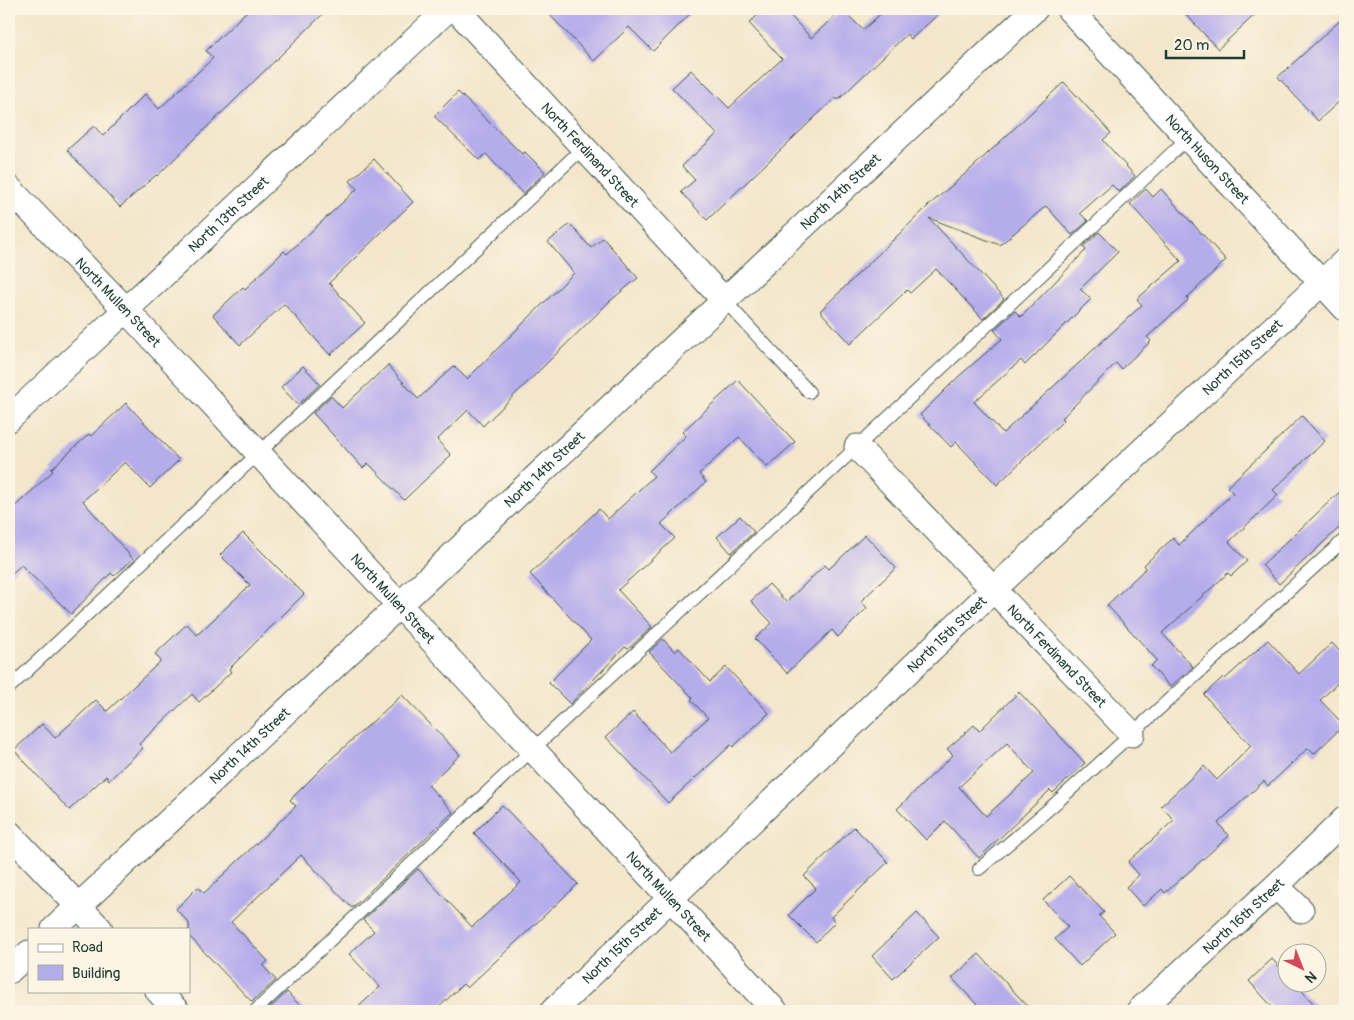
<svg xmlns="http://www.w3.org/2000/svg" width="1354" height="1020" font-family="Pangolin,sans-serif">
<rect width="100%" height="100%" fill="#fcf5e5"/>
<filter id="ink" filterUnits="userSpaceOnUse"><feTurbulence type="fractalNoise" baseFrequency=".02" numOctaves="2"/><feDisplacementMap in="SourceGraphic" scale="10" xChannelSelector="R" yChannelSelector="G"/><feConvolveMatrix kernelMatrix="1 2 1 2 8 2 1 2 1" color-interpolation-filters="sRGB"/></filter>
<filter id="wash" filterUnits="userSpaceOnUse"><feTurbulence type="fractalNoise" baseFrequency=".0096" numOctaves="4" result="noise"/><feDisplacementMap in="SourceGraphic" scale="20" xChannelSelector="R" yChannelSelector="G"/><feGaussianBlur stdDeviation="1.12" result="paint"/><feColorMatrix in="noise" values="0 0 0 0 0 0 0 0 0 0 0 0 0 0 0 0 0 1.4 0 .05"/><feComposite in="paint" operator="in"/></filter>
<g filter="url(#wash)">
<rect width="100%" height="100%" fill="#f3e6cb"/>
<g id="blocks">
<g fill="#b5acec" fill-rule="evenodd">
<path d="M249 9H328L157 176 156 175 120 207 67 150 94 126 103 136 145 94 159 109 213 58 206 51Z"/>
<path d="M544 9H695L653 51 629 27 594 61Z"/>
<path d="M765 9H784L811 38 842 9 863 30 886 9H944L911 39 907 34 838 100 835 98 707 220 681 192 695 180 682 166 717 134 672 88 691 70 729 108 782 59 749 23Z"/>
<path d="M1181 9H1261L1218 49Z"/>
<path d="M1345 16V96L1318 121 1278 77Z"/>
<path d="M1064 82 1111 133 1103 140 1135 176 1119 192 1112 185 1080 213 1088 221 1072 235 1046 206 1000 245 929 218 1004 299 983 319 936 269 910 293 907 290 850 344 820 311 928 206 972 168Z"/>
<path d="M458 92 522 154 525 152 545 172 523 194 486 154 479 160 434 116Z"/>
<path d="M374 159 413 202 329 283 365 323 330 355 284 304 240 345 213 315 243 287 245 289 284 251 287 254 357 189 350 181Z"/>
<path d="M1146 189 1153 197 1161 189 1226 260 1187 298 1188 300 1147 337 1151 341 1121 369 1116 363 1062 418 1064 420 997 485 956 442 951 447 920 415 958 377 1002 339 994 330 1015 311 1021 317 1086 250 1083 247 1099 232 1118 252 1080 289 1091 299 1025 365 1021 360 974 402 1003 433 1142 305 1137 299 1181 261 1130 204Z"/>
<path d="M570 224 591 248 603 238 638 278 610 301 483 426 468 410 437 440 451 455 404 500 368 463 363 468 313 413 331 396 342 408 388 365 418 399 454 366 467 379 574 273 548 242Z"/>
<path d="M303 366 320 384 298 405 281 387Z"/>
<path d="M738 380 795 442 767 467 739 437 699 474 706 482 661 524 675 538 618 590 652 627 628 649 625 647 570 704 549 683 591 640 530 574 599 509 608 519 654 476 649 471 686 436 682 432Z"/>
<path d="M126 403 179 460 150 488 125 462 83 501 133 559 114 576 111 573 71 614 21 565 9 576V512L53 471 51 469 89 434 91 436Z"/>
<path d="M1302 416 1325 441 1273 490 1278 495 1229 542 1247 561 1231 576 1228 573 1162 633 1193 667 1170 687 1151 666 1157 660 1107 605 1146 568 1144 565 1173 538 1179 545 1233 493 1227 487Z"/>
<path d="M1345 487V531L1342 532 1339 528 1279 584 1262 565Z"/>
<path d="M740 516 754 532 731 553 717 537Z"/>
<path d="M243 533 304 594 229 669 231 672 199 702 192 694 139 744 143 748 109 780 106 776 69 810 14 750 42 724 55 738 96 700 107 711 161 661 155 654 187 624 197 635 250 585 220 555Z"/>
<path d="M865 535 896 568 861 601 867 608 838 637 832 630 787 673 755 639 772 623 751 601 769 584 786 602 825 565 829 569Z"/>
<path d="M663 639 675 652 679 648 710 682 726 667 769 713 733 747 731 745 668 803 606 737 633 712 670 752 708 718 691 700 693 698 649 652Z"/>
<path d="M1268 640 1299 674 1332 643 1345 657V676L1320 700 1344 725 1314 754 1308 748 1268 786 1264 781 1218 823 1229 836 1165 893 1162 889 1143 906 1126 887 1139 875 1128 862 1174 820 1161 806 1204 766 1217 780 1251 746 1204 695 1223 677 1225 679Z"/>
<path d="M1019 692 1085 763 1053 793 1050 790 979 858 945 821 926 840 897 809 953 755 947 749 974 725 979 731ZM1007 743 1034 773 986 816 959 787Z"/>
<path d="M402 695 460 755 428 785 453 812 352 908 301 855 231 922 268 961 263 966 276 980 252 1002 189 936V923L176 909 198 887 204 893 296 806 290 800 331 759Z"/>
<path d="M502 805 578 884 467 988 463 984 435 1011H354L380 987 349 954 374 931 363 920 418 869 472 927 521 882 474 833Z"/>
<path d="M854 827 888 862 831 917 835 922 816 942 789 915 816 888 804 876Z"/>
<path d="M1069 876 1104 912 1099 916 1115 933 1080 966 1055 939 1068 927 1043 900Z"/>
<path d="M917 913 939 937 893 979 872 956Z"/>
<path d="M979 954 1032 1011H983L952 978Z"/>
<path d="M1272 959 1286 974V982H1294L1320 1011H1276L1249 981Z"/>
<path d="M287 992 305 1011H267Z"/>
</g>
</g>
</g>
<g filter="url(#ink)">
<use href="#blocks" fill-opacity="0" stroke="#3f564b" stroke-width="1"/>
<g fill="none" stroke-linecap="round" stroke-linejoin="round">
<g stroke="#3f564b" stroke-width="14">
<g id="service">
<path d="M724 300 809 392"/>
<path d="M9 688 584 147"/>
<path d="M979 869 1057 802 1345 539"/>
<path d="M255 1011 533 749 1188 138"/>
</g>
</g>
<g stroke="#3f564b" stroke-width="27">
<g id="minor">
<path id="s1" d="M456 9 724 300"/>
<path id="s2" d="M1069 9 1345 308"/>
<path id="s3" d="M9 188 126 310 775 1011"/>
<path id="s4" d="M9 419 448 9"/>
<path id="s5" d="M857 447 1132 734"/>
<path d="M9 833 100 929"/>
<path d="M1276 886 1301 910"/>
<path id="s6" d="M54 929 1035 9"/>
<path d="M9 971 29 953"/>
<path d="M158 991 177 1011"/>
<path id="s7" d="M553 1011 993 590 1345 261"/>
<path id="s8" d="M1139 1011 1276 886 1345 819"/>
</g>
</g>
<use href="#service" stroke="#fff" stroke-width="12"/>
<use href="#minor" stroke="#fff" stroke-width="25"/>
</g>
</g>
<g text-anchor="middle" stroke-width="5" stroke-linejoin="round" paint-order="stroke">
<g font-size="14" fill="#1f3d34" stroke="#fcf5e5">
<text dy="5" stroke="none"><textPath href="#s1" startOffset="198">North Ferdinand Street</textPath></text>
<text dy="5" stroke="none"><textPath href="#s2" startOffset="204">North Huson Street</textPath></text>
<text dy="5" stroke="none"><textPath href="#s6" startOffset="1078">North 14th Street</textPath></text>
<text dy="5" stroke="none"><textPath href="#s4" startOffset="300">North 13th Street</textPath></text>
<text dy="5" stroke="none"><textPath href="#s3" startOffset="158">North Mullen Street</textPath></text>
<text dy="5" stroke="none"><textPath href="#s7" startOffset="950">North 15th Street</textPath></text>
<text dy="5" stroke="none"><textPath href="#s6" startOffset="672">North 14th Street</textPath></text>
<text dy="5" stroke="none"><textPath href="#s3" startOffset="562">North Mullen Street</textPath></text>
<text dy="5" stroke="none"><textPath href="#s7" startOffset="545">North 15th Street</textPath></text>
<text dy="5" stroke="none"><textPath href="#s5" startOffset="289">North Ferdinand Street</textPath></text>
<text dy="5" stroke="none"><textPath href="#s6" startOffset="268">North 14th Street</textPath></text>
<text dy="5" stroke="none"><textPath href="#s3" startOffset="968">North Mullen Street</textPath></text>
<text dy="5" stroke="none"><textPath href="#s8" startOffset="141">North 16th Street</textPath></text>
<text dy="5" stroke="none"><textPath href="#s7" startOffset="95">North 15th Street</textPath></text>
</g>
</g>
<rect width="1354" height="1020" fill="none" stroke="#fcf5e5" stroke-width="30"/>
<rect x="28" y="928" width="162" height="65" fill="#fcf5e5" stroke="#a4ab9e"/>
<rect x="38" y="944" width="25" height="8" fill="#ffffff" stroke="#a4ab9e"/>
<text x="72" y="952" font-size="15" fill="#1f3d34">Road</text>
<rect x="38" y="965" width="25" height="15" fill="#b5acec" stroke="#a4ab9e"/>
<text x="72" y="978" font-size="15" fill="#1f3d34">Building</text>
<g transform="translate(1302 968) rotate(137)"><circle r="24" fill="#fcf5e5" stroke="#a4ab9e"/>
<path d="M0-4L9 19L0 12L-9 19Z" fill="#d1495b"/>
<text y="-8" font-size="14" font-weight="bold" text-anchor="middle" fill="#1f3d34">N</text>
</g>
<path d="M1166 50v8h78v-8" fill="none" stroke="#1f3d34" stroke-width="2.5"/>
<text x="1174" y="50" font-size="15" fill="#1f3d34" stroke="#fcf5e5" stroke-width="4" paint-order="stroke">20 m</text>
</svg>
